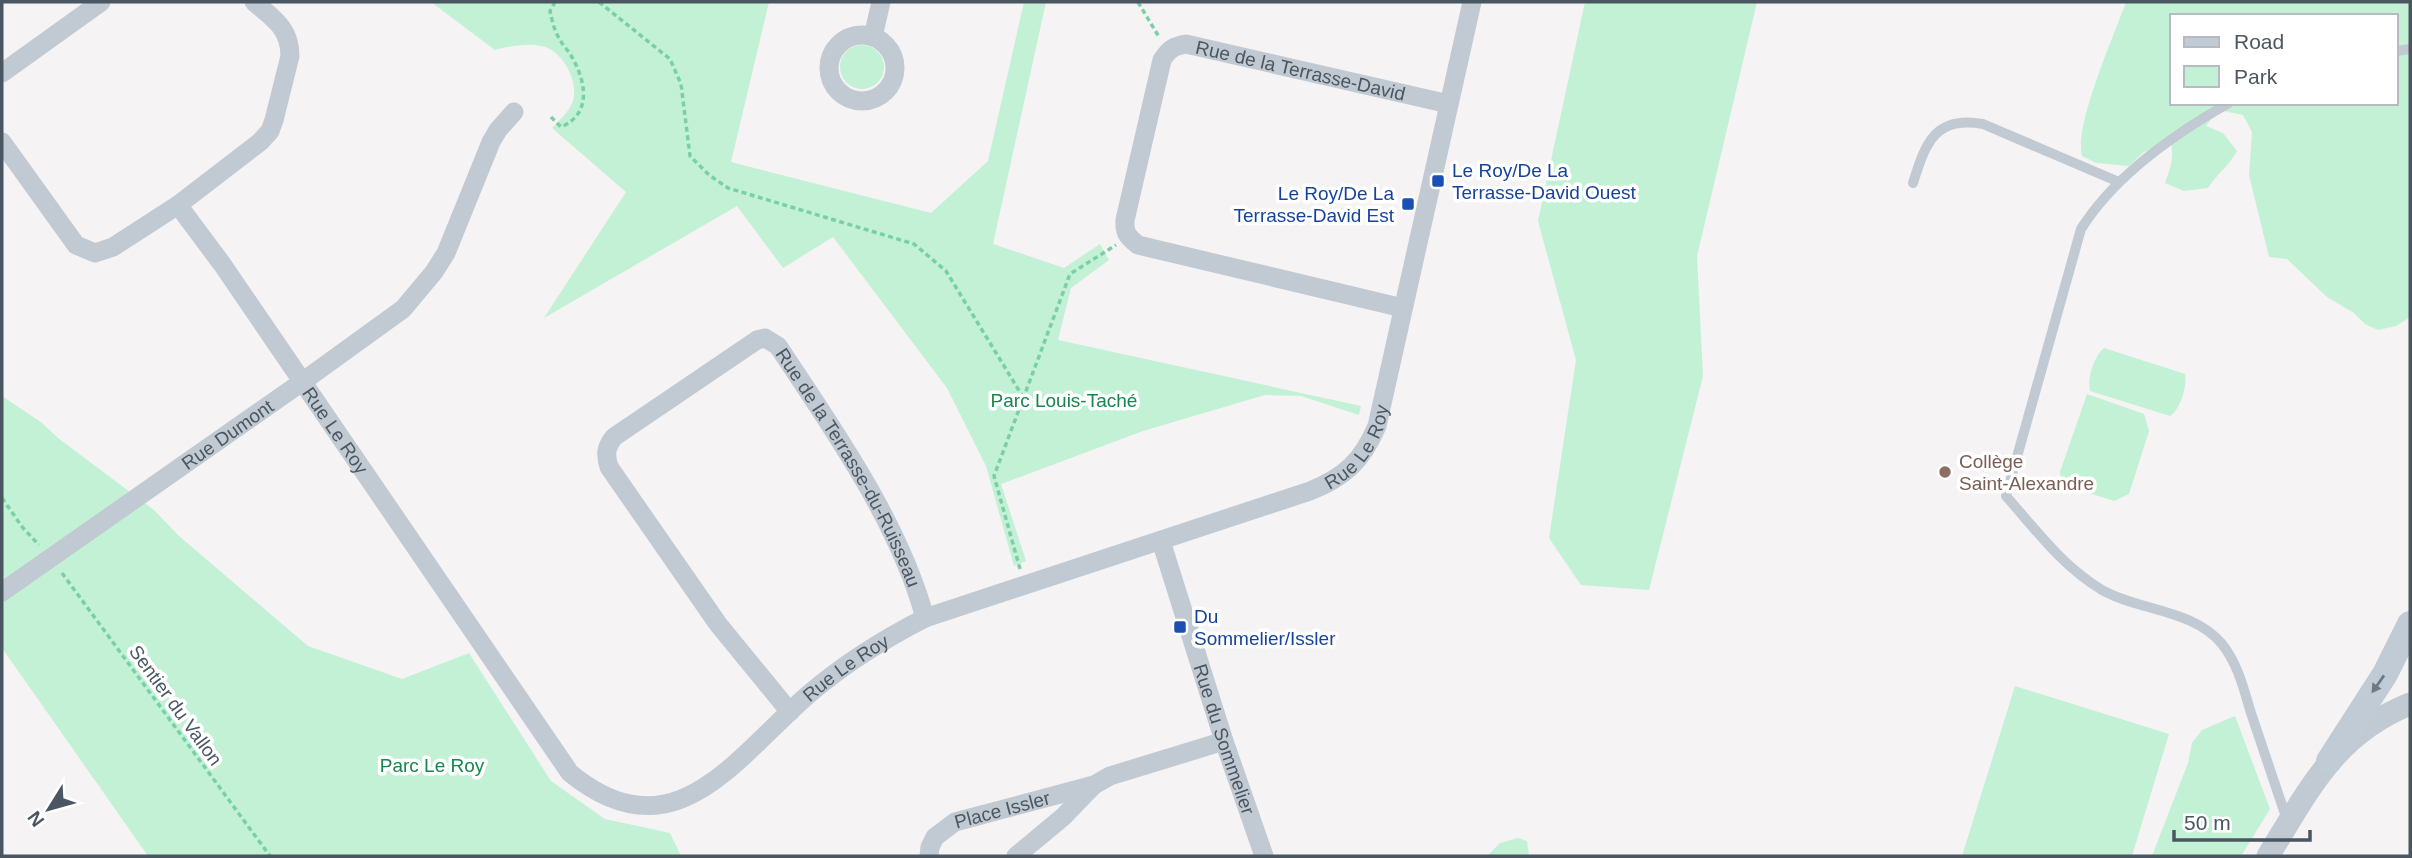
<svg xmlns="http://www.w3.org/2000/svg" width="2412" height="858" font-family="Arial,sans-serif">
<rect width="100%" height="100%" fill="#f5f3f3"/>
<g fill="#c3f1d5" fill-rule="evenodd">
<path d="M431 2H769L731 162 931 213 988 161 1024 2H1046L993 244 1064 268 1100 244 1109 260 1071 288 1058 340 1361 406 1359 415 1301 396 1265 395 1143 431 1001 484 1026 561 1014 566 986 466 947 388 833 237 783 268 737 206 544 318 626 192 552 128C560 120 573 108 574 96 576 79 565 58 550 49 535 41 510 46 495 50Z"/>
<path d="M1585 2H1757L1697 256 1703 376 1649 590 1581 585 1549 538 1576 360 1538 221Z"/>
<path d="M2126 2H2410V317L2396 326 2378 330 2365 324 2354 313 2327 297 2287 259 2269 257 2249 175 2252 132 2243 115 2218 110 2206 126 2223 133 2237 151C2228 167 2217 174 2208 188L2184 191 2165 183C2170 169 2175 156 2170 141L2144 152 2129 166 2096 163 2082 156C2074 125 2114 36 2126 2ZM2172 16H2396V103H2172Z"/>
<circle cx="862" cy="67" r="22"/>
<path d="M2104 348 2185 374C2187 387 2181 408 2170 416L2090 391C2087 377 2094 357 2104 348Z"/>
<path d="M2087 394 2144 414 2149 431 2129 494 2114 501 2061 484 2060 472Z"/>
<path d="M2 396 42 423 58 438 154 510 179 536 308 646 402 679 469 653 551 781 605 819 670 833 681 856H148L2 648Z"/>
<path d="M2015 686 2169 734 2132 856H1962Z"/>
<path d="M2235 716 2270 809 2241 856H2152L2188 763 2192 743 2202 730Z"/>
<path d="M1518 838 1527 841 1529 856H1487L1500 843Z"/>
</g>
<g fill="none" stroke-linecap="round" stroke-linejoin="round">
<g stroke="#7ad0a6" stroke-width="3.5" stroke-dasharray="5 3.5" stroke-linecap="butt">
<path d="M599 2 670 59 681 84 690 156 709 175 728 188 914 244 946 271 1023 397"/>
<path d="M1138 2 1159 37"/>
<path d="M551 117 561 127C590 115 587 85 574 61 570 52 563 46 559 38 554 30 552 20 550 11L555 2"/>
<path d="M2 498 23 528 39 545"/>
<path d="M1020 569 994 476 1070 274 1116 245"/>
<path d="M62 573 270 856"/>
</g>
<g stroke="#c1cad2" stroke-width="10">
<path d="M2396 51 2410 49"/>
<path d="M2229 103C2174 134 2115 175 2081 229L2006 496C2035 529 2063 567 2102 590 2139 611 2193 609 2222 644 2238 664 2244 690 2251 713 2263 749 2275 784 2287 820"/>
<path d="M1913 183C1925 145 1934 115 1983 124L2119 182"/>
</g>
<g stroke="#c1cad2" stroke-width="19">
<circle cx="862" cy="68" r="33"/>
<path d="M873 37 881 2"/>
<path d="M2 73 101 2"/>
<path d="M2 142 76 245 95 253 113 247 178 205 260 142 270 131 274 120 290 56C290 28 273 18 254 2"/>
<path id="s1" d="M178 205 222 264 570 773C674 858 735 758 809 694 844 664 884 639 925 618L1310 491C1345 477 1362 461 1377 426L1472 2"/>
<path id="s2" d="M1403 308 1138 245C1128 237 1124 233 1125 220L1162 60C1169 49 1174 46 1186 44L1449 104"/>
<path id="s3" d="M1161 541 1224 741 1264 856"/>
<path id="s4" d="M2 592 302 382 403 309 434 272 446 253 491 142 498 130 514 112"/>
<path id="s5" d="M790 712 718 624 609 467C605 454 606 447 614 437L757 340 765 338 778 346C833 429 899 522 925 618"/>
<path id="s6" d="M929 856 930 847 935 837 955 822 1094 785 1110 776 1224 741"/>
<path d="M1016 856 1063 817 1093 786"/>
</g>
<path stroke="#c1cad2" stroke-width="23" d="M2268 856C2309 790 2334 735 2410 704"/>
<path stroke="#c1cbd6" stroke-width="26" d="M2329 761 2385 674 2410 624"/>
</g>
<defs><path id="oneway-solid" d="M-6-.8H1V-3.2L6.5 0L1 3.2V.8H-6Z" transform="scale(1.75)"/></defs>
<use fill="#6e7984" href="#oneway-solid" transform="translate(2378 684) rotate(125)"/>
<g fill="#1a4fb4" stroke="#fff" stroke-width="2.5">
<rect x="1431" y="174" width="14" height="14" rx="3.5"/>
<rect x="1401" y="197" width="14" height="14" rx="3.5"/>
<rect x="1173" y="620" width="14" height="14" rx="3.5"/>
</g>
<circle fill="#8d6e63" stroke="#fff" stroke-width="2.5" cx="1945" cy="472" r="7"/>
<g text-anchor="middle" stroke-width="7" stroke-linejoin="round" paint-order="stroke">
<g font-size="19" fill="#4a5661" stroke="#fff">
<text dy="7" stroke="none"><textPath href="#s2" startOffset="614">Rue de la Terrasse-David</textPath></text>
<text dy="7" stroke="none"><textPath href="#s1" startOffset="275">Rue Le Roy</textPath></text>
<text dy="7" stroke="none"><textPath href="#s4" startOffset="275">Rue Dumont</textPath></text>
<text dy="7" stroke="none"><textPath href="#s1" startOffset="1589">Rue Le Roy</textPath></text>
<text dy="7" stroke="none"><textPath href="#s5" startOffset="674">Rue de la Terrasse-du-Ruisseau</textPath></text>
<text dy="7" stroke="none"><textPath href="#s1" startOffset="1022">Rue Le Roy</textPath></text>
<text transform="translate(176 705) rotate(54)" y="7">Sentier du Vallon</text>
<text dy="7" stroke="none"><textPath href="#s3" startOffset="208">Rue du Sommelier</textPath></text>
<text dy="7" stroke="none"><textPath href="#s6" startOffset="94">Place Issler</textPath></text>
</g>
<g font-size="19" fill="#164399" stroke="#fff" text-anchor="start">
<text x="1452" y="177">Le Roy/De La<tspan x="1452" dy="22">Terrasse-David Ouest</tspan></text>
<text x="1394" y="200" text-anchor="end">Le Roy/De La<tspan x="1394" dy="22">Terrasse-David Est</tspan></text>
<text x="1194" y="623">Du<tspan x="1194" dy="22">Sommelier/Issler</tspan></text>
</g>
<g font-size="19" fill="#17864f" stroke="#fff">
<text x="1064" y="407">Parc Louis-Taché</text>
<text x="432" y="772">Parc Le Roy</text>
</g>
<g font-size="19" fill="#785e54" stroke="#fff" text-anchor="start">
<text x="1959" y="468">Collège<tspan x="1959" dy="22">Saint-Alexandre</tspan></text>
</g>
</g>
<rect width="2412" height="858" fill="none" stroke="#4a5661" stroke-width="7"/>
<rect x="2170" y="14" width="228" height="91" fill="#ffffff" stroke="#b7bbc0" stroke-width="2"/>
<rect x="2184" y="37" width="35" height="10" fill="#c1cbd6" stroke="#b7bbc0" stroke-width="2"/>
<text x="2234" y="49" font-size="21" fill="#4a5661">Road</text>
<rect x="2184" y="66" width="35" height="21" fill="#c3f1d5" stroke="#b7bbc0" stroke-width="2"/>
<text x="2234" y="84" font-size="21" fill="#4a5661">Park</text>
<g transform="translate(49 809) rotate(233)" stroke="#ffffff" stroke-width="5" paint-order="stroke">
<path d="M0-5L12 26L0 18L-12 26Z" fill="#4a5661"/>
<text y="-10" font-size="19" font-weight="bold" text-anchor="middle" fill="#4a5661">N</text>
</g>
<path d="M2174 830v10h136v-10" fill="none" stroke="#4a5661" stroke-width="3.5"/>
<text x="2184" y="830" font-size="21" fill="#4a5661" stroke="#ffffff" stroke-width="5" paint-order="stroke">50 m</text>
</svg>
